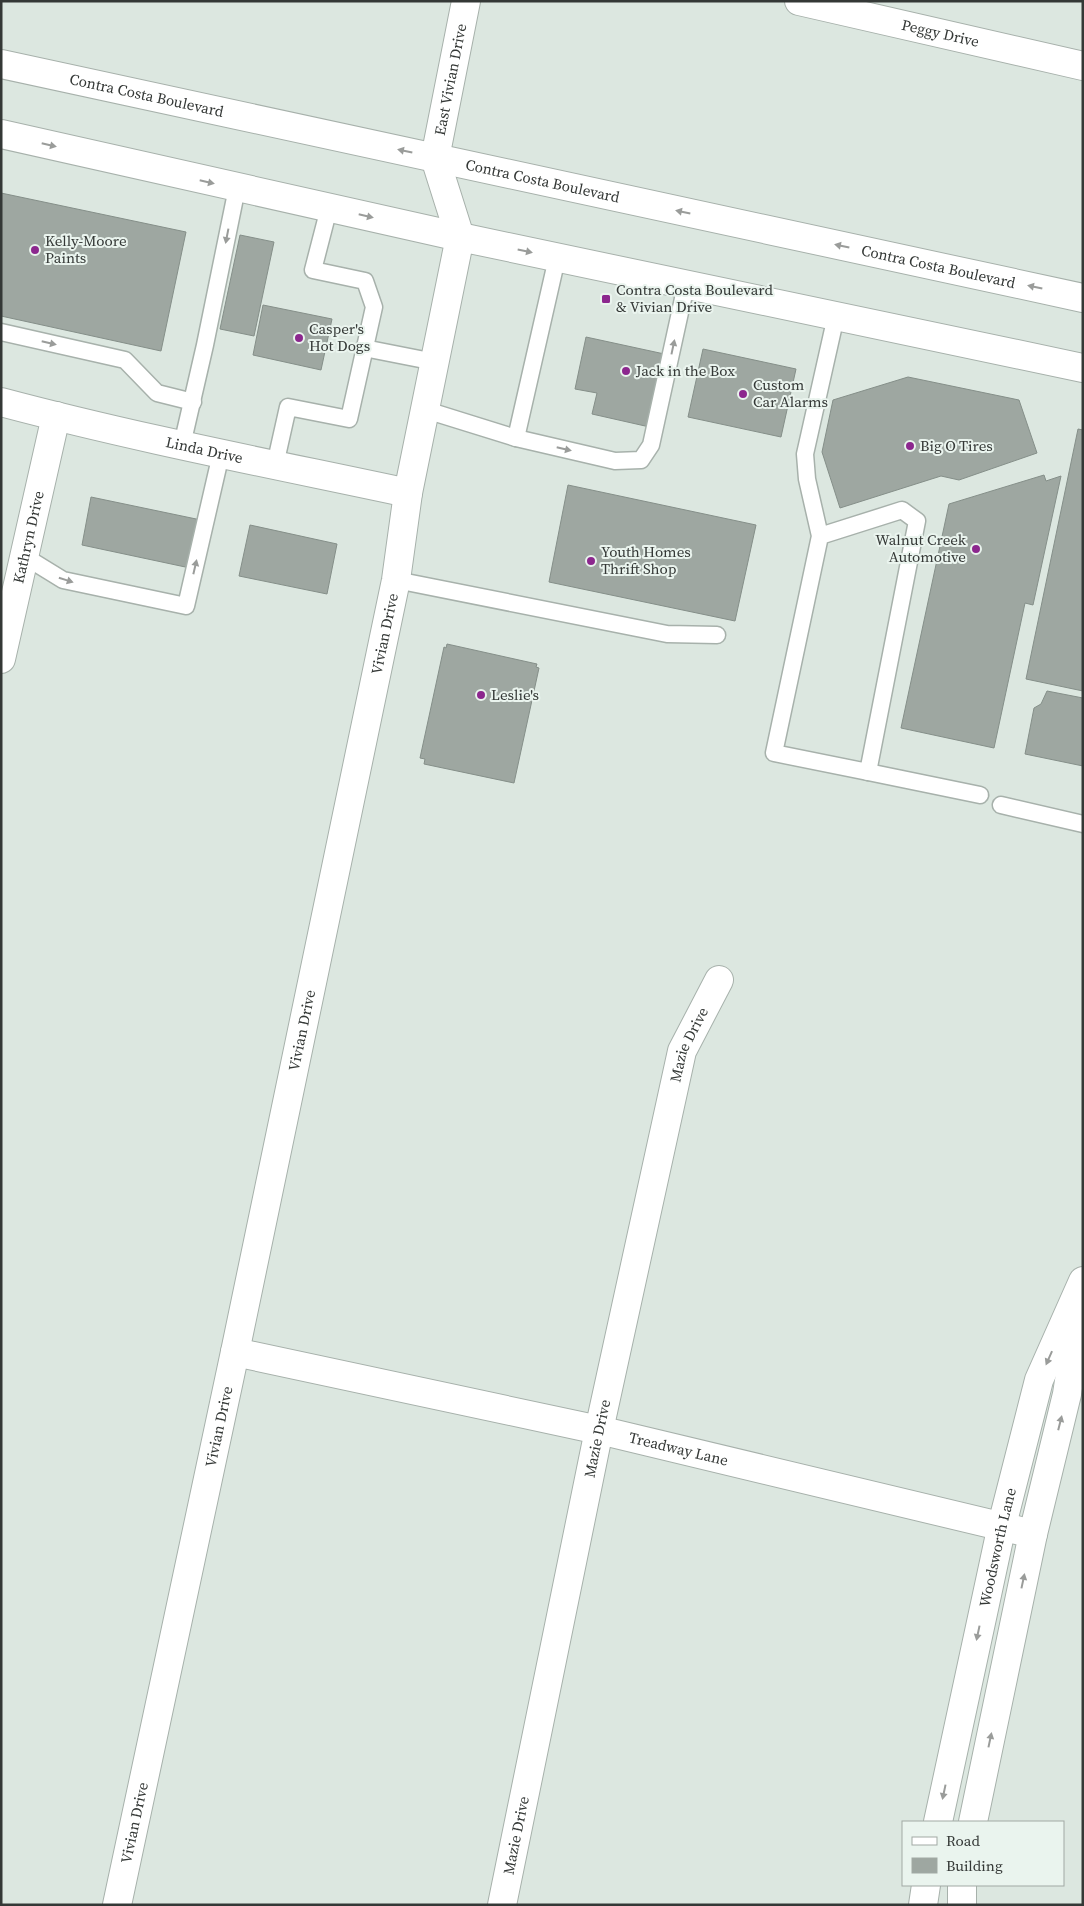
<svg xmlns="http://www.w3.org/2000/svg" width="1084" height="1906" font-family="'Source Serif 4',serif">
<rect width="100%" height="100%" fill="#dce7e0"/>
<g fill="#9ea7a1" stroke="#858f89">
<path d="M1 193 186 232 161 351 1 316Z"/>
<path d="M240 235 274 242 254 336 220 329Z"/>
<path d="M263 305 332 319 321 370 253 355Z"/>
<path d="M586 337 669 355 654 428 592 414 597 393 575 389Z"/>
<path d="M703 349 796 369 781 437 688 417Z"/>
<path d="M908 377 1019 400 1037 453 959 480 941 476 840 508 822 452 833 400Z"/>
<path d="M1078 429 1083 430V691L1026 679Z"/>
<path d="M1044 475 1046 481 1061 476 1033 605 1025 603 994 748 901 728 949 504Z"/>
<path d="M568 485 756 525 735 621 549 582Z"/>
<path d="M91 497 201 520 190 568 82 545Z"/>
<path d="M250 525 337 544 327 594 239 576Z"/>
<path d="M447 644 537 664 536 667 539 668 514 783 424 764 425 759 420 758 444 647 446 648Z"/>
<path d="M1047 691 1083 698V766L1025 754 1034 708 1041 704Z"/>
</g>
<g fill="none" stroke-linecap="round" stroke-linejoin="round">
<g stroke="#a7b1ab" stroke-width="19">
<g id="service">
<path d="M1 332 125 360 157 393 193 402"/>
<path d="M364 348 435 362"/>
<path d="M426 410 516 438 615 461 641 460 651 445 686 285"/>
<path d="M516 438 557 258"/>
<path d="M182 445 205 345 237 188"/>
<path d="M275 465 288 407 349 419 374 307 365 281 313 270 329 208"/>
<path d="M820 536 902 510 917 521 868 772 774 753 820 536 807 479 805 454 836 316"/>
<path d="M24 556 63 580 186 606 221 454"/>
<path d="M396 580 667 634 717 635"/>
<path d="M868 772 980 795"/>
<path d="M1001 805 1083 824"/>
</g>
</g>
<g stroke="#a7b1ab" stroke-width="30">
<g id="minor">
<path id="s1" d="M799 1 1083 66"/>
<path id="s2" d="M1 402C136 438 272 464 408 493"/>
<path id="s3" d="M1 659 56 416"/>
<path id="s4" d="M235 1352 599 1430 1033 1534"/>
<path id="s5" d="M117 1905 235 1352 383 642 396 580 408 493 460 237 435 158 466 1"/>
<path id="s6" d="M502 1905 599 1430 682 1051 719 980"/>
</g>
</g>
<g stroke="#a7b1ab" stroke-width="30">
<g id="tertiary">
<path id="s7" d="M938 1822 1002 1525 1039 1380 1083 1281"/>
<path d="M973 1822 1033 1534 1067 1394 1080 1310"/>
<path d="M923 1905 926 1885"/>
<path d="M962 1905V1885"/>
</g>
</g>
<g stroke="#a7b1ab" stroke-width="30">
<g id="secondary">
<path id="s8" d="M1 64 1083 298"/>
<path d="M1 134 460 237 1083 368"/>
</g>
</g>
<use href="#service" stroke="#fff" stroke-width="16"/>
<use href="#minor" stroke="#fff" stroke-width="28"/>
<use href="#tertiary" stroke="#fff" stroke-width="28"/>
<use href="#secondary" stroke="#fff" stroke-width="28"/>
</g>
<defs><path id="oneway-solid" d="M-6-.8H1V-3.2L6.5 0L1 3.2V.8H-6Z" transform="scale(1.25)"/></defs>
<g fill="#9a9c9a">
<use href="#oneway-solid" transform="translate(49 145) rotate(13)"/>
<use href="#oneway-solid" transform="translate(405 151) rotate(-168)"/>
<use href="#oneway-solid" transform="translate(207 182) rotate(13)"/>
<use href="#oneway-solid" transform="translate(683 212) rotate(-168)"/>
<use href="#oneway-solid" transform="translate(366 216) rotate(13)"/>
<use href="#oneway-solid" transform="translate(227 236) rotate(101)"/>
<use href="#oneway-solid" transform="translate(842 246) rotate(-168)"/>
<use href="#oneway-solid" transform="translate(525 251) rotate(12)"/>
<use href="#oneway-solid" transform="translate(1035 287) rotate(-168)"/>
<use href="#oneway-solid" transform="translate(49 343) rotate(13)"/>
<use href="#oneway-solid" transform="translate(673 347) rotate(-78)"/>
<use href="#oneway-solid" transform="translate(564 449) rotate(13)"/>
<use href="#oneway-solid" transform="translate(195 567) rotate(-77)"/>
<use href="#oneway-solid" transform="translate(66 580) rotate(18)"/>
<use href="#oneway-solid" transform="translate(1049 1358) rotate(114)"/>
<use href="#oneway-solid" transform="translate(1060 1423) rotate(-76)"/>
<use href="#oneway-solid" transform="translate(1023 1581) rotate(-78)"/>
<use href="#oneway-solid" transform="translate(978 1633) rotate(102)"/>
<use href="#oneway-solid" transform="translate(990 1740) rotate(-78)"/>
<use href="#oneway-solid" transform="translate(944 1792) rotate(102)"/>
</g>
<g fill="#8c278e" stroke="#eaf4ee" stroke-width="2">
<circle cx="35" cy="250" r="5"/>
<rect x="601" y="294" width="10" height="10" rx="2.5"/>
<circle cx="299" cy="338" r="5"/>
<circle cx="626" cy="371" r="5"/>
<circle cx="743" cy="394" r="5"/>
<circle cx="910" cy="446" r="5"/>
<circle cx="976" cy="549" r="5"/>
<circle cx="591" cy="561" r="5"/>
<circle cx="481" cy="695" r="5"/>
</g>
<g text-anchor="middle" stroke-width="4" stroke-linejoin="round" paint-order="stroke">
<g font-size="15" fill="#343836" stroke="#eaf4ee">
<text dy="5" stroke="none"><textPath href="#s1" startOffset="145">Peggy Drive</textPath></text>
<text dy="5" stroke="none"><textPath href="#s5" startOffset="1866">East Vivian Drive</textPath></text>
<text dy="5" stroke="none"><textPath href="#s8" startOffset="149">Contra Costa Boulevard</textPath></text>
<text dy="5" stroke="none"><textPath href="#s8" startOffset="554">Contra Costa Boulevard</textPath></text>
<text dy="5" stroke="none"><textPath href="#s8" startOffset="959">Contra Costa Boulevard</textPath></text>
<text dy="5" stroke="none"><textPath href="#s2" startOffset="209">Linda Drive</textPath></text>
<text dy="5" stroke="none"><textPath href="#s3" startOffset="125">Kathryn Drive</textPath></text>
<text dy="5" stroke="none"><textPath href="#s5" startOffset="1299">Vivian Drive</textPath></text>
<text dy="5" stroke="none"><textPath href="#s5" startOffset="894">Vivian Drive</textPath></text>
<text dy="5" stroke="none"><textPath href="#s6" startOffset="881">Mazie Drive</textPath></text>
<text dy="5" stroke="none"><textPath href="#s5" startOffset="489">Vivian Drive</textPath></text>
<text dy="5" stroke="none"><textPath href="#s6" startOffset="476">Mazie Drive</textPath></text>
<text dy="5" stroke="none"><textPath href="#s4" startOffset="454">Treadway Lane</textPath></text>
<text dy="5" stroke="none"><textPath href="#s7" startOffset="281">Woodsworth Lane</textPath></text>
<text dy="5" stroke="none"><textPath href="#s5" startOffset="84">Vivian Drive</textPath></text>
<text dy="5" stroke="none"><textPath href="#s6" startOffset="71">Mazie Drive</textPath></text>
</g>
<g font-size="15" fill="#343836" stroke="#eaf4ee" text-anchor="start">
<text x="45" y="246">Kelly-Moore<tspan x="45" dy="17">Paints</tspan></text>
<text x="616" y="295">Contra Costa Boulevard<tspan x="616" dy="17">&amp; Vivian Drive</tspan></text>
<text x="309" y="334">Casper's<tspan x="309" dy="17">Hot Dogs</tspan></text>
<text x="636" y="376">Jack in the Box</text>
<text x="753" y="390">Custom<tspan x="753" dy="17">Car Alarms</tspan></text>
<text x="920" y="451">Big O Tires</text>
<text x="966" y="545" text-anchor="end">Walnut Creek<tspan x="966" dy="17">Automotive</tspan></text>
<text x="601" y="557">Youth Homes<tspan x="601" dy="17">Thrift Shop</tspan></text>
<text x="491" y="700">Leslie's</text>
</g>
</g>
<rect width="1084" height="1906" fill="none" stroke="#343836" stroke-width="5"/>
<rect x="902" y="1821" width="162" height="65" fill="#eaf4ee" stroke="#a1a9a4"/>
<rect x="912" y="1837" width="25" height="8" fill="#ffffff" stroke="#a1a9a4"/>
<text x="946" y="1846" font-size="15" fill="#343836">Road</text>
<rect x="912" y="1858" width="25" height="15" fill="#9ea7a1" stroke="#a1a9a4"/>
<text x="946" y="1871" font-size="15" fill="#343836">Building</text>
</svg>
